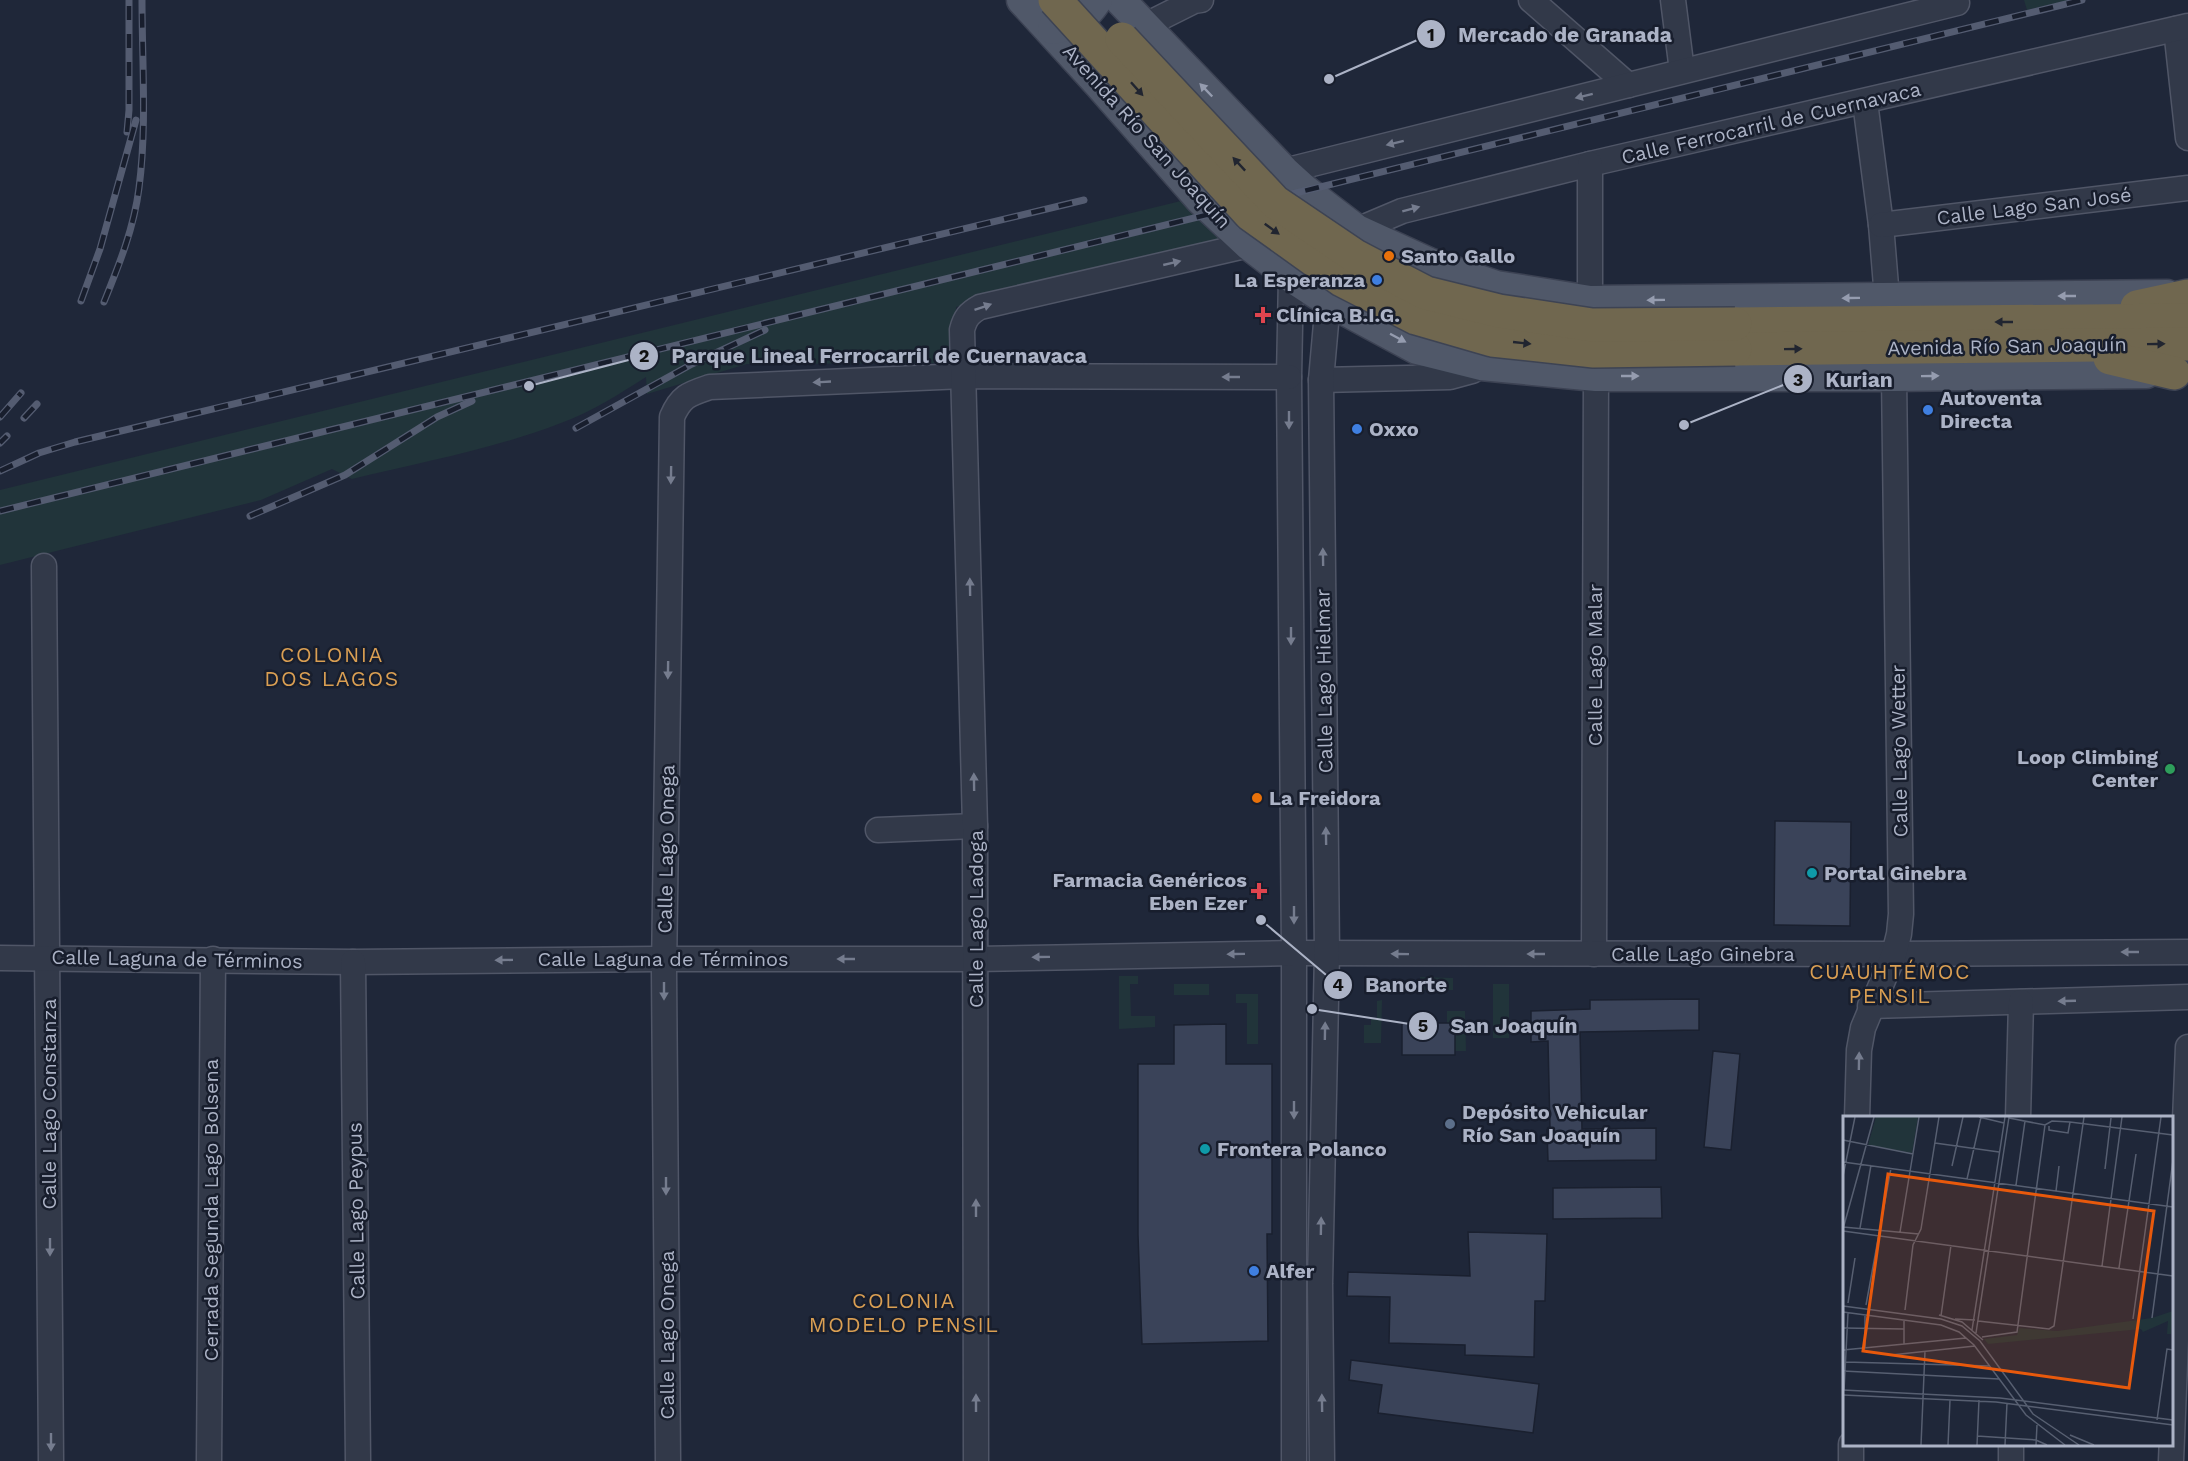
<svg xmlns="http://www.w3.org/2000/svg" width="2188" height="1461" font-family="'Work Sans',sans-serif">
<rect width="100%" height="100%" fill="#1f2739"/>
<g fill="#21343a">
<path d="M2024 0H2070L2027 10Z"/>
<path d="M1189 199 1226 239 956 307 955 363 747 364 647 394 646 377C619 394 592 412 561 423 494 449 422 462 352 479L332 469 261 500 0 565V490Z"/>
<path d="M1119 976H1138V984H1130L1131 1016H1155V1027L1119 1029Z"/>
<path d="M1420 977 1453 978V990H1420Z"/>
<rect x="1174" y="984" width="35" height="11"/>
<rect x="1493" y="984" width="16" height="54"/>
<path d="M1236 994H1258V1044H1247V1003H1236Z"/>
<path d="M1382 1000 1381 1043H1364V1025H1371V1019H1377V1001Z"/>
<path d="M1447 1011H1465L1466 1051H1455V1023H1447Z"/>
</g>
<g fill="#3a4359" stroke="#1a202f" stroke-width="1.5">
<path d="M1775 821 1851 822 1850 926 1774 925Z"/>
<path d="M1699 999V1030L1580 1032 1582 1129 1656 1128V1160L1548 1161 1547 1130H1550L1548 1041 1531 1042V1011L1590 1009V1000Z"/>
<rect x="1402" y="1023" width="53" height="32"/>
<path d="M1226 1024V1064H1272V1234H1267L1268 1341 1142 1344 1138 1235V1064H1174V1025Z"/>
<path d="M1713 1051 1740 1054 1731 1150 1704 1147Z"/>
<path d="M1661 1187 1662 1218 1553 1219V1188Z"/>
<path d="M1468 1232 1547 1234 1545 1301H1535L1534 1357 1465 1355V1345L1389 1343 1390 1297 1347 1296 1348 1272 1470 1276Z"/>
<path d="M1351 1360 1539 1384 1533 1433 1378 1413 1382 1385 1349 1380Z"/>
</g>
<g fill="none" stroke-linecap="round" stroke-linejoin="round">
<g stroke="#505667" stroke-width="27">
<g id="minor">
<path d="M1531 0 1628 85"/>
<path d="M1673 0 1682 71"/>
<path d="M1144 26 1194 1 1201 0"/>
<path d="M2176 29 2188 138"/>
<path d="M1865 102 1881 225 1887 298"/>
<path d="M1284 171 1957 3"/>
<path d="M1881 225 2188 188"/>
<path d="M1352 240 1357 230 1402 211 1590 164 2188 26"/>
<path d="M1291 277 1289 377 1294 953V1461"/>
<path d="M1590 301V164"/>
<path d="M1321 380 1450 377 1472 371 1481 365"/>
<path d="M44 566 51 1461"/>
<path d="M878 830 975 826"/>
<path d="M1594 954 1596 376"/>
<path d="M0 958 353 962 654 959H976L1294 953 1894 954 2188 952"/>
<path d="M353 962 358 1461"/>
<path d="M1870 1006 2188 997"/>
<path d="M1857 1118 1859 1050 1863 1028 1894 954 1899 934 1901 914 1894 376"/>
<path d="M2018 1118 2021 1002"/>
<path d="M209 1461 213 959"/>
<path d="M668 1461 664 971 672 417C681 396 689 394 710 387L964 376 1289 377"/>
<path d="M976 1461 975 826 962 330C965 318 969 313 980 307L1249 245"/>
<path d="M1322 1461 1320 1284 1327 953 1321 380 1328 301 1333 286"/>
<path d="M1851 1461V1444"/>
<path d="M2011 1461V1444"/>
<path d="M2171 1461 2188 1047"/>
</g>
</g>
<g stroke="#3c4253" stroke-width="33">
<g id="major">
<path d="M1022 0 1099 84 1201 200 1249 245 1291 277 1328 301 1417 349 1481 365 1596 376H1894L2146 373"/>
<path d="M1120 0 1284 171 1306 191 1357 230 1429 263 1496 286 1590 301 2167 295"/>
<path d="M1053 29C1076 25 1084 19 1097 0"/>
</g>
</g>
<g stroke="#3d4353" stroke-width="36">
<g id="highway">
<path d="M2137 307 2188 296"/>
<path d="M1735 324 2188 320"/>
<path d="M1735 349 2188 344"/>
<path d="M2110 358 2174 373"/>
</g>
</g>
<use href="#minor" stroke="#323949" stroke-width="24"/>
<use href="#major" stroke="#505869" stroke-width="30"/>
<use href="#highway" stroke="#70674f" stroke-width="33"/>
<g stroke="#545c71" stroke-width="7">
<g id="rail">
<path d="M127 132 129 110V0"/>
<path d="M81 301 100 249 136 120"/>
<path d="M104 302C119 265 134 228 139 188 147 127 142 61 142 0"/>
<path d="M0 417 21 393"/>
<path d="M24 418 37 404"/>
<path d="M576 428 692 364 765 330"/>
<path d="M0 443 7 436"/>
<path d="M0 471 39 453 75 442 1084 200"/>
<path d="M0 511 2082 0"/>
<path d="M250 516 345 475 437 417 472 401"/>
</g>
</g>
<use href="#rail" stroke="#181e2d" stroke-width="4.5" stroke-dasharray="14" stroke-linecap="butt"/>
<g stroke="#3d4353" stroke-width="36" stroke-linecap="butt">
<g id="highway-bridge">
<path d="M1055 0 1250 214 1342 280 1416 318 1492 340 1594 351 1735 349"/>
<path d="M1122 39 1275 202 1355 256 1426 293 1499 311 1592 325 1735 324"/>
</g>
</g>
<use href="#highway-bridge" stroke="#70674f" stroke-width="33"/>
</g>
<defs><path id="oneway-solid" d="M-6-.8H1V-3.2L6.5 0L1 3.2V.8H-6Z" transform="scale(1.5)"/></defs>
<g fill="#212530">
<use href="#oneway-solid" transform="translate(1137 89) rotate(48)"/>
<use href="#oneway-solid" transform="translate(1239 164) rotate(-133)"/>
<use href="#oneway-solid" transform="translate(1272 229) rotate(36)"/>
<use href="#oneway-solid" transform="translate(2004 322) rotate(180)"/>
<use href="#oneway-solid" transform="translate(1522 343) rotate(6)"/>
<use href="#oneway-solid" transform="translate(2156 344) rotate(-1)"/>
<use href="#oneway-solid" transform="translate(1793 349) rotate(-1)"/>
</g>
<g fill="#959caf">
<use href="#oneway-solid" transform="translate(1206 90) rotate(-134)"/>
<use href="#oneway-solid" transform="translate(2067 296) rotate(180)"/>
<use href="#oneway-solid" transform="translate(1851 298) rotate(179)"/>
<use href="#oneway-solid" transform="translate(1656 300) rotate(179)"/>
<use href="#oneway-solid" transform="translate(1398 338) rotate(28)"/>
<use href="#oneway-solid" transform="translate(1630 376)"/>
<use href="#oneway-solid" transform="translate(1930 376) rotate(-1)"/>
</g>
<g fill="#757c8e">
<use href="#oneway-solid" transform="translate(1584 96) rotate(166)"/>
<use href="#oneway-solid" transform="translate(1395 143) rotate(166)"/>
<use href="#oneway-solid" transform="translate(1411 209) rotate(-15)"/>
<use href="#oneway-solid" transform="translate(1172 263) rotate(-13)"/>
<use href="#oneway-solid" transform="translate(983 307) rotate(-19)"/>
<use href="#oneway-solid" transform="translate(1231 377) rotate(-180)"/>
<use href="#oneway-solid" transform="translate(822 382) rotate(177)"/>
<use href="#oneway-solid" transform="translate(1289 420) rotate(90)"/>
<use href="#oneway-solid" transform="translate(671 475) rotate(91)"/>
<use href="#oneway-solid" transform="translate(1323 557) rotate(-91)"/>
<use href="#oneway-solid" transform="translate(970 587) rotate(-91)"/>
<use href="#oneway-solid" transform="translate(1291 636) rotate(90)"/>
<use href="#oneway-solid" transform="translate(668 670) rotate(91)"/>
<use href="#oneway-solid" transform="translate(974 782) rotate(-91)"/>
<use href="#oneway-solid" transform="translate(1326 836) rotate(-91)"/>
<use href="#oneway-solid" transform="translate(1294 915) rotate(90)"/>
<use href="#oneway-solid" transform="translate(2130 952) rotate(180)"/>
<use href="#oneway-solid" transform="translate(1236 954) rotate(179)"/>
<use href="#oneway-solid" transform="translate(1400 954) rotate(-179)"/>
<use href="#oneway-solid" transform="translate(1536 954) rotate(180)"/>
<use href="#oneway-solid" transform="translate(1041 957) rotate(179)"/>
<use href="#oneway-solid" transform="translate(846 959) rotate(180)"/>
<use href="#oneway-solid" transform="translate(504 960) rotate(179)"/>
<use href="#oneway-solid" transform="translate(664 991) rotate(90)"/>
<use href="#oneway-solid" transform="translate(2067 1001) rotate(178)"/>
<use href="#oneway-solid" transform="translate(1325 1031) rotate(-89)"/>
<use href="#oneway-solid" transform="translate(1859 1061) rotate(-89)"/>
<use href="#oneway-solid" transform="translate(1294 1110) rotate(90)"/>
<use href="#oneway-solid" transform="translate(666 1186) rotate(90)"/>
<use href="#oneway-solid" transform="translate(976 1208) rotate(-90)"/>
<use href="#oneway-solid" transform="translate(1321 1226) rotate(-89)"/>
<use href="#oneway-solid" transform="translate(50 1247) rotate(90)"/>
<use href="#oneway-solid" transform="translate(976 1403) rotate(-90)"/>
<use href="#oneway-solid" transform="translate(1322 1403) rotate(-91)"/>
<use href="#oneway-solid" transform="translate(51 1442) rotate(90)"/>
</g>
<g fill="#e8710a" stroke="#181e2d" stroke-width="2">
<circle cx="1389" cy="256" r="6"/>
<circle cx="1257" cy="798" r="6"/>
</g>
<g fill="#3f7fe0" stroke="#181e2d" stroke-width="2">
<circle cx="1377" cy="280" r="6"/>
<circle cx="1928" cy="410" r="6"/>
<circle cx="1357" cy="429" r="6"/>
<circle cx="1254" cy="1271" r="6"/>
</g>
<g fill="#e0444e" stroke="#181e2d" stroke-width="2">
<path d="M1260 306h6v6h6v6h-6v6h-6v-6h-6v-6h6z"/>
<path d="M1256 882h6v6h6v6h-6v6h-6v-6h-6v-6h6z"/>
</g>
<circle fill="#2e9e5b" stroke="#181e2d" stroke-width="2" cx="2170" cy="769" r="6"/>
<g fill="#0f9aa8" stroke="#181e2d" stroke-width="2">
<circle cx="1812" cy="873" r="6"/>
<circle cx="1205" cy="1149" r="6"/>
</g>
<circle fill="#5c6f8a" stroke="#181e2d" stroke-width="2" cx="1450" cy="1124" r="6"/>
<g text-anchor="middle" stroke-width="5" stroke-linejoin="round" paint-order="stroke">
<g font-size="20" fill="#acb3c6" stroke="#181e2d">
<text transform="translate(1771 123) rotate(-13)" y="7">Calle Ferrocarril de Cuernavaca</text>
<text transform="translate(1147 136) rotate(48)" y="7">Avenida Río San Joaquín</text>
<text transform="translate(2034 206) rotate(-7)" y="7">Calle Lago San José</text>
<text transform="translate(2007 346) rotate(-1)" y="7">Avenida Río San Joaquín</text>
<text transform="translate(1595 665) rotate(-90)" y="7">Calle Lago Malar</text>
<text transform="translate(1324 681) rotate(-91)" y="7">Calle Lago Hielmar</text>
<text transform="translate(1899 751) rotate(-91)" y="7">Calle Lago Wetter</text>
<text transform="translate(666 849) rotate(-89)" y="7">Calle Lago Onega</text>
<text transform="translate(976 919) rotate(-90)" y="7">Calle Lago Ladoga</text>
<text x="1703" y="961">Calle Lago Ginebra</text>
<text transform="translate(177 959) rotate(1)" y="7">Calle Laguna de Términos</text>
<text x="663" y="966">Calle Laguna de Términos</text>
<text transform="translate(49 1104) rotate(-90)" y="7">Calle Lago Constanza</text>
<text transform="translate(211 1210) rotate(-90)" y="7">Cerrada Segunda Lago Bolsena</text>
<text transform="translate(356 1211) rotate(-91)" y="7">Calle Lago Peypus</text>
<text transform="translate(667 1335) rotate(-90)" y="7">Calle Lago Onega</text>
</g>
<g font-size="20" font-weight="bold" fill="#acb3c6" stroke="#181e2d" text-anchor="start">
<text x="1401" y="263">Santo Gallo</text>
<text x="1365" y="287" text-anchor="end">La Esperanza</text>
<text x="1276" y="322">Clínica B.I.G.</text>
<text x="1940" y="405">Autoventa<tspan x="1940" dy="23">Directa</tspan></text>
<text x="1369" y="436">Oxxo</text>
<text x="2158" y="764" text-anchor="end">Loop Climbing<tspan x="2158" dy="23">Center</tspan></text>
<text x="1269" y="805">La Freidora</text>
<text x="1824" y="880">Portal Ginebra</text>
<text x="1247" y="887" text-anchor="end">Farmacia Genéricos<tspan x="1247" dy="23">Eben Ezer</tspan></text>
<text x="1462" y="1119">Depósito Vehicular<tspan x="1462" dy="23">Río San Joaquín</tspan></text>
<text x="1217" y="1156">Frontera Polanco</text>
<text x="1266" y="1278">Alfer</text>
</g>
<g font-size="21" letter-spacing="1.5" fill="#da9f53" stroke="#181e2d">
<text x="332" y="662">COLONIA<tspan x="332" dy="24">DOS LAGOS</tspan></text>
<text x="1890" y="979">CUAUHTÉMOC<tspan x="1890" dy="24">PENSIL</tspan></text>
<text x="904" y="1308">COLONIA<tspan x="904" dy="24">MODELO PENSIL</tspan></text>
</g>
</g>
<g transform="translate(1843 1116)">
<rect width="330" height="330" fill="#1f2739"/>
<path d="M33 1H75L69 37 25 29ZM330 195 328 218H324L325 205 300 216 298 213 145 228 141 223 174 219 176 212 214 215 309 202Z" fill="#21343a"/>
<path fill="none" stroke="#575f71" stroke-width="1.5" d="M136 1 161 7M166 2 202 9 209 5 227 6 330 19M206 10V14L225 17 227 6M0 24 70 38M92 27 156 36M0 46 330 91M109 50 120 1M262 53 268 2M0 60 12 1M124 63 138 1M173 69 182 5M213 75 216 50M0 111 76 118M17 112 28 49M0 113 31 1M0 115 330 160M57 116 76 1M259 150 279 1M276 152 293 38M5 187 12 142M23 189 48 52M0 190 98 203 119 210 137 225 190 298 236 329M62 194 70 129 78 113 96 1M0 196 98 209 116 216 131 229 183 299 222 329M96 199 119 206 140 224M98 200 108 129M309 202 330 44M112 203 132 204M290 203 318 1M135 205 206 213 211 210 241 1M0 212 61 213M129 214 162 1M133 217 166 1M139 221 174 216 202 9M61 228V204M22 232V200M0 234 123 222M48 239 132 230M2 246 147 250M0 255 156 263M0 274 157 282 330 304M1 275 5 197M0 279 153 286 330 309M314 304 324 233 330 234M227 319 251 329M134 320 193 324 204 329M78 329 82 235M105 329 107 284M134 329 136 284M162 329 164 287M193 329 194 309"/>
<path fill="#e8590c" fill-opacity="0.15" stroke="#e8590c" stroke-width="3" d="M45 58 311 95 286 272 20 235Z"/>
<rect width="330" height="330" fill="none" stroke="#acb3c6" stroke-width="3"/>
</g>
<path fill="none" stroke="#acb3c6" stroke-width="2" d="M1329 79L1431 34M529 386L644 356M1684 425L1798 379M1261 920L1338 985M1312 1009L1423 1026"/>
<g fill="#acb3c6" stroke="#181e2d" stroke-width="2">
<circle cx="1329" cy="79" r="6"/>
<circle cx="529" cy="386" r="6"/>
<circle cx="1684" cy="425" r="6"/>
<circle cx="1261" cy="920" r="6"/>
<circle cx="1312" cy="1009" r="6"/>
<circle cx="1431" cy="34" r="15"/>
<circle cx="644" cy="356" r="15"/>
<circle cx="1798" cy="379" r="15"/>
<circle cx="1338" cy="985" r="15"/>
<circle cx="1423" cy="1026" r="15"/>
</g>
<g font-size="18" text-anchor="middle" font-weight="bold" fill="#111">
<text x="1431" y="41">1</text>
<text x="644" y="362">2</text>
<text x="1798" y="386">3</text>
<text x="1338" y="991">4</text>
<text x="1423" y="1032">5</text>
</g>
<g font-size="21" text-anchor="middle" font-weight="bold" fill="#acb3c6" stroke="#181e2d" stroke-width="5" stroke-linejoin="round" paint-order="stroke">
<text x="1565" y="42">Mercado de Granada</text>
<text x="879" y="363">Parque Lineal Ferrocarril de Cuernavaca</text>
<text x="1859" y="387">Kurian</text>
<text x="1406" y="992">Banorte</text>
<text x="1514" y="1033">San Joaquín</text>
</g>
</svg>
